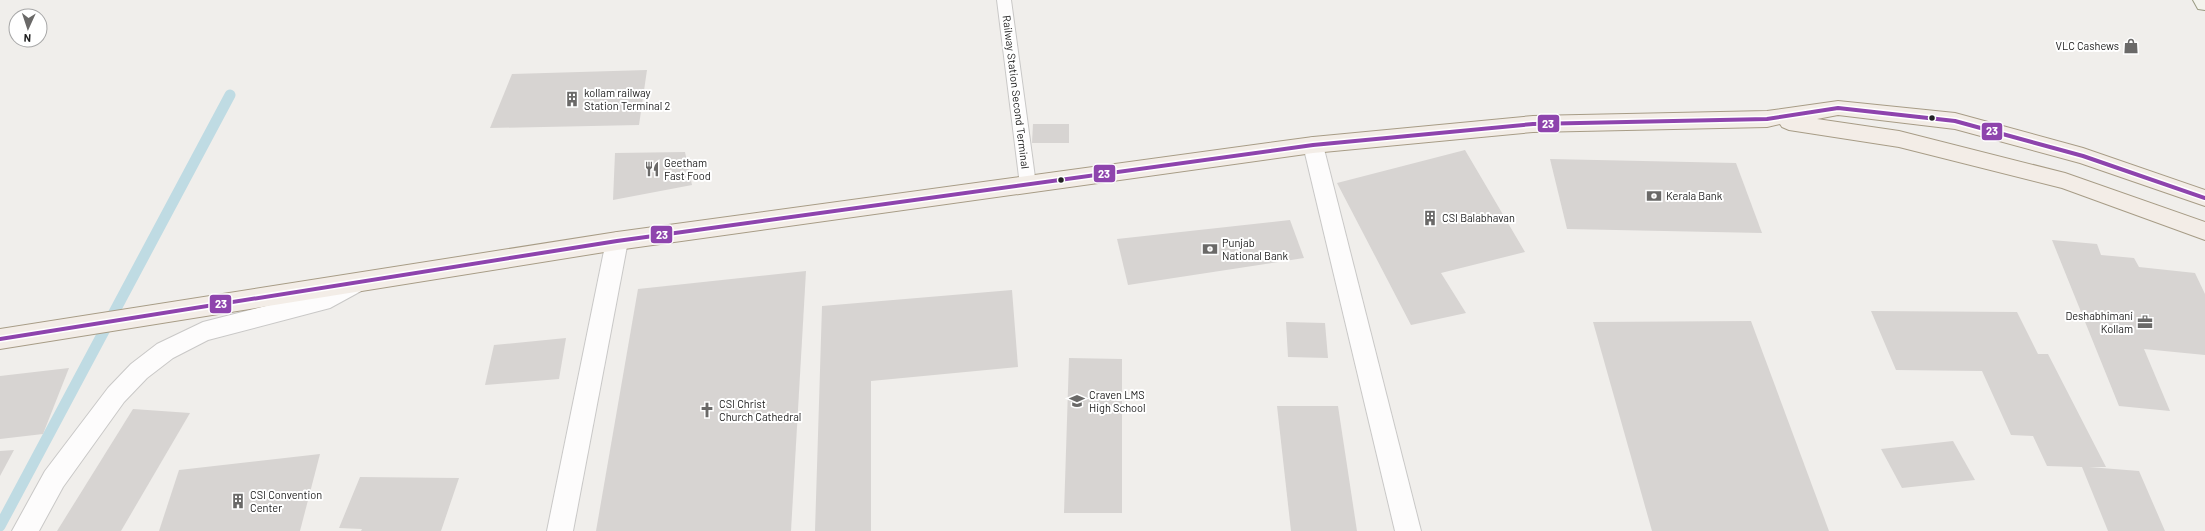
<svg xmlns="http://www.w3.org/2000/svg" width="2205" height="531" font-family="Barlow,sans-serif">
<rect width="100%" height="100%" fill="#f0eeeb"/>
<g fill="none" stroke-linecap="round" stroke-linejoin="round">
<path stroke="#bfdbe3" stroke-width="11" d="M0 526 230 95"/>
</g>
<g fill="#d7d4d2">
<path d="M647 70 639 125 490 128 512 74Z"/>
<path d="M1033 124H1069V143H1032Z"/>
<path d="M1465 150 1525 252 1441 273 1466 313 1411 325 1337 183Z"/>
<path d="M685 152 692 185 613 200 615 153Z"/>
<path d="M1550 159 1736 163 1762 233 1567 229Z"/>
<path d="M1290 220 1304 258 1128 285 1117 239Z"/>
<path d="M2052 240 2097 244 2101 255 2134 258 2139 267 2195 273 2205 294V355L2144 349 2170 411 2119 406Z"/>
<path d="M806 271 791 531H596L638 289Z"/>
<path d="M1012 290 1018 367 871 381V531H815L822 306Z"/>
<path d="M1871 311 2017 312 2038 354H2048L2106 467H2089L2139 471 2165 531H2108L2082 467 2047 466 2033 436 2011 435 1982 371 1896 370Z"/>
<path d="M1751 321 1829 531H1652L1593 322Z"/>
<path d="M1286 322 1325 323 1328 358 1288 357Z"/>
<path d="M566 338 559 379 485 385 494 345Z"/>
<path d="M1069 358 1122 359V513H1064Z"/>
<path d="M69 368 43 434 0 439V376Z"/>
<path d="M1277 406H1338L1357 531H1291Z"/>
<path d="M133 409 190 413 121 531H57Z"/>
<path d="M1953 441 1975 480 1902 488 1881 449Z"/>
<path d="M14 450 0 476V451Z"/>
<path d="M320 454 300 531H159L179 470Z"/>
<path d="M360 477 459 478 441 531H361L362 529 339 528Z"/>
</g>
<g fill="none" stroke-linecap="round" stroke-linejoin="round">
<g stroke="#c9c8c7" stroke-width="2">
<path id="service" d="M997 0H1011L1036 185 1034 189 1028 191 1022 189 1020 185Z"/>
</g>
<g stroke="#c9c8c7" stroke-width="2">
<g id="minor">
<path d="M1313 137 1320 139 1323 145 1421 531H1395L1303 145 1306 139Z"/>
<path d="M617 232 625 235 628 241 573 531H547L606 241 609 235Z"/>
<path d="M355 274 363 276 366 283 363 290 330 308 208 340 173 358 147 378 124 402 63 487 39 531H12L45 471 108 388 131 364 157 344 203 322 317 293Z"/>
</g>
</g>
<g stroke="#999a82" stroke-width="2">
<path id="secondary" d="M2193 0H2205V10L2198 9Z"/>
</g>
<g stroke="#a79c86" stroke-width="2">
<path id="primary" d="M1838 101 1955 113 2083 148 2205 190V206L2080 163 1955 129 1838 115 1817 119 1899 131 2065 173 2205 222V240L2062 188 1899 147 1789 130 1782 127 1780 124 1767 127 1533 132 1313 153 617 250 0 349V329L617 232 1313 137 1533 116 1767 111Z"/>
</g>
<use href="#service" fill="#fdfcfc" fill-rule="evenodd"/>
<use href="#minor" fill="#fdfcfc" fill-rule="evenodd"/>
<use href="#secondary" fill="#f4f4ed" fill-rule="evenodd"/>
<use href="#primary" fill="#f3ede7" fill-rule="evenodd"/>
<g stroke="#fff" stroke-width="7">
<path id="bus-1" d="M0 339 617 241 1313 145 1533 124 1767 119 1838 108 1955 121 2083 156 2205 198"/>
</g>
<use href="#bus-1" stroke="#8e44ad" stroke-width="4"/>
</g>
<defs>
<g id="shop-bare" transform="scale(1.2)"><path d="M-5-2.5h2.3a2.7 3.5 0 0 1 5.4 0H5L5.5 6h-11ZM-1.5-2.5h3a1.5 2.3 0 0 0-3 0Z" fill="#6a6968" stroke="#fff" stroke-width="2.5" paint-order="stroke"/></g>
<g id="building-bare" transform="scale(1.2)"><path d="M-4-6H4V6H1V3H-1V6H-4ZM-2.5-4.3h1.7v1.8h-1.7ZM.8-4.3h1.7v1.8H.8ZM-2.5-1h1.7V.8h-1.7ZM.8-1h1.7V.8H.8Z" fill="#6a6968" stroke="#fff" stroke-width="2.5" paint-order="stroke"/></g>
<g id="restaurant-bare" transform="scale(1.2)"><path d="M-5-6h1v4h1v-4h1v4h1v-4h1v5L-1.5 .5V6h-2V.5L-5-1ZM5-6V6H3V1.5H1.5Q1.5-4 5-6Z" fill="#6a6968" stroke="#fff" stroke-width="2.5" paint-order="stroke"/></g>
<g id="bank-bare" transform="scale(1.2)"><path d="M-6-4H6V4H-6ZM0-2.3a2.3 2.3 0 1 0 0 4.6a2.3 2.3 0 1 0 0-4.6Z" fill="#6a6968" stroke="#fff" stroke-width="2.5" paint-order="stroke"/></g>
<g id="office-bare" transform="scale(1.2)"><path d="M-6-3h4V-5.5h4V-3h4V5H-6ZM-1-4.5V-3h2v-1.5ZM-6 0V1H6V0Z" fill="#6a6968" stroke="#fff" stroke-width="2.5" paint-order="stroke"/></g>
<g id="school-bare" transform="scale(1.2)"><path d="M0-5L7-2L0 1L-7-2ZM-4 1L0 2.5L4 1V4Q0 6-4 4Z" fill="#6a6968" stroke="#fff" stroke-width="2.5" paint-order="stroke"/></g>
<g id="church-bare" transform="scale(1.2)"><path d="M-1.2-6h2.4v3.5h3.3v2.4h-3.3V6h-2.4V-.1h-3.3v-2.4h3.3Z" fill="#6a6968" stroke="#fff" stroke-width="2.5" paint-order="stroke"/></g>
</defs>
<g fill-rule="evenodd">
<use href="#shop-bare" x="2131" y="46"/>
<use href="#building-bare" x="572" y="99"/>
<use href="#restaurant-bare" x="652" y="169"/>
<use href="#bank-bare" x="1654" y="196"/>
<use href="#building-bare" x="1430" y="218"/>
<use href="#bank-bare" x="1210" y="249"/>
<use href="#office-bare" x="2145" y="322"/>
<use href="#school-bare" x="1077" y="401"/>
<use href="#church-bare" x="707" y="410"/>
<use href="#building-bare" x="238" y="501"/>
</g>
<g fill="#222" stroke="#fff" stroke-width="1.5">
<circle cx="1932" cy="118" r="3.5"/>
<circle cx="1061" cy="180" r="3.5"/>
</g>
<g text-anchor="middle" stroke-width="4" stroke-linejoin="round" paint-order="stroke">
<g font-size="11" fill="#222" stroke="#fff" text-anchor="start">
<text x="2119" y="50" text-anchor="end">VLC Cashews</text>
<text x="584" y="97">kollam railway<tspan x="584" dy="13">Station Terminal 2</tspan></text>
<text x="664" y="167">Geetham<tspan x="664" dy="13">Fast Food</tspan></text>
<text x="1666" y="200">Kerala Bank</text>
<text x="1442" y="222">CSI Balabhavan</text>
<text x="1222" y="247">Punjab<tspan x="1222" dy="13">National Bank</tspan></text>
<text x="2133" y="320" text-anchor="end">Deshabhimani<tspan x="2133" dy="13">Kollam</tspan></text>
<text x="1089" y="399">Craven LMS<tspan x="1089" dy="13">High School</tspan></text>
<text x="719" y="408">CSI Christ<tspan x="719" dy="13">Church Cathedral</tspan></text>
<text x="250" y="499">CSI Convention<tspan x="250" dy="13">Center</tspan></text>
</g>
<g font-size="11" fill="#222" stroke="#fff">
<text transform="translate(1016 92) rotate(83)" y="4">Railway Station Second Terminal</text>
</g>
</g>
<g stroke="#fff" stroke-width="1.5">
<rect x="1537" y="114" width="23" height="19" rx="4" fill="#8e44ad"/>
<rect x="1981" y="122" width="22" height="19" rx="4" fill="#8e44ad"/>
<rect x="1093" y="164" width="23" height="19" rx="4" fill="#8e44ad"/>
<rect x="650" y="225" width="23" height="19" rx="4" fill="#8e44ad"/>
<rect x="209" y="294" width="23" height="20" rx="4" fill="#8e44ad"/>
</g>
<g font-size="11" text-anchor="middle" font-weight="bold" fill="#fff">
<text x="1548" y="128">23</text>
<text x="1992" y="135">23</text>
<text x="1104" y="178">23</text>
<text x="662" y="239">23</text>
<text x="221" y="308">23</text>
</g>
<g transform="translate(28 28) rotate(183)"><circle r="19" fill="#ffffff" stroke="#a7a7a7"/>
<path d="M0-3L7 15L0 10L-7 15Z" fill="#6a6968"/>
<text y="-6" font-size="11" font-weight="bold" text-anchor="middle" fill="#222222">N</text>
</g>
</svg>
